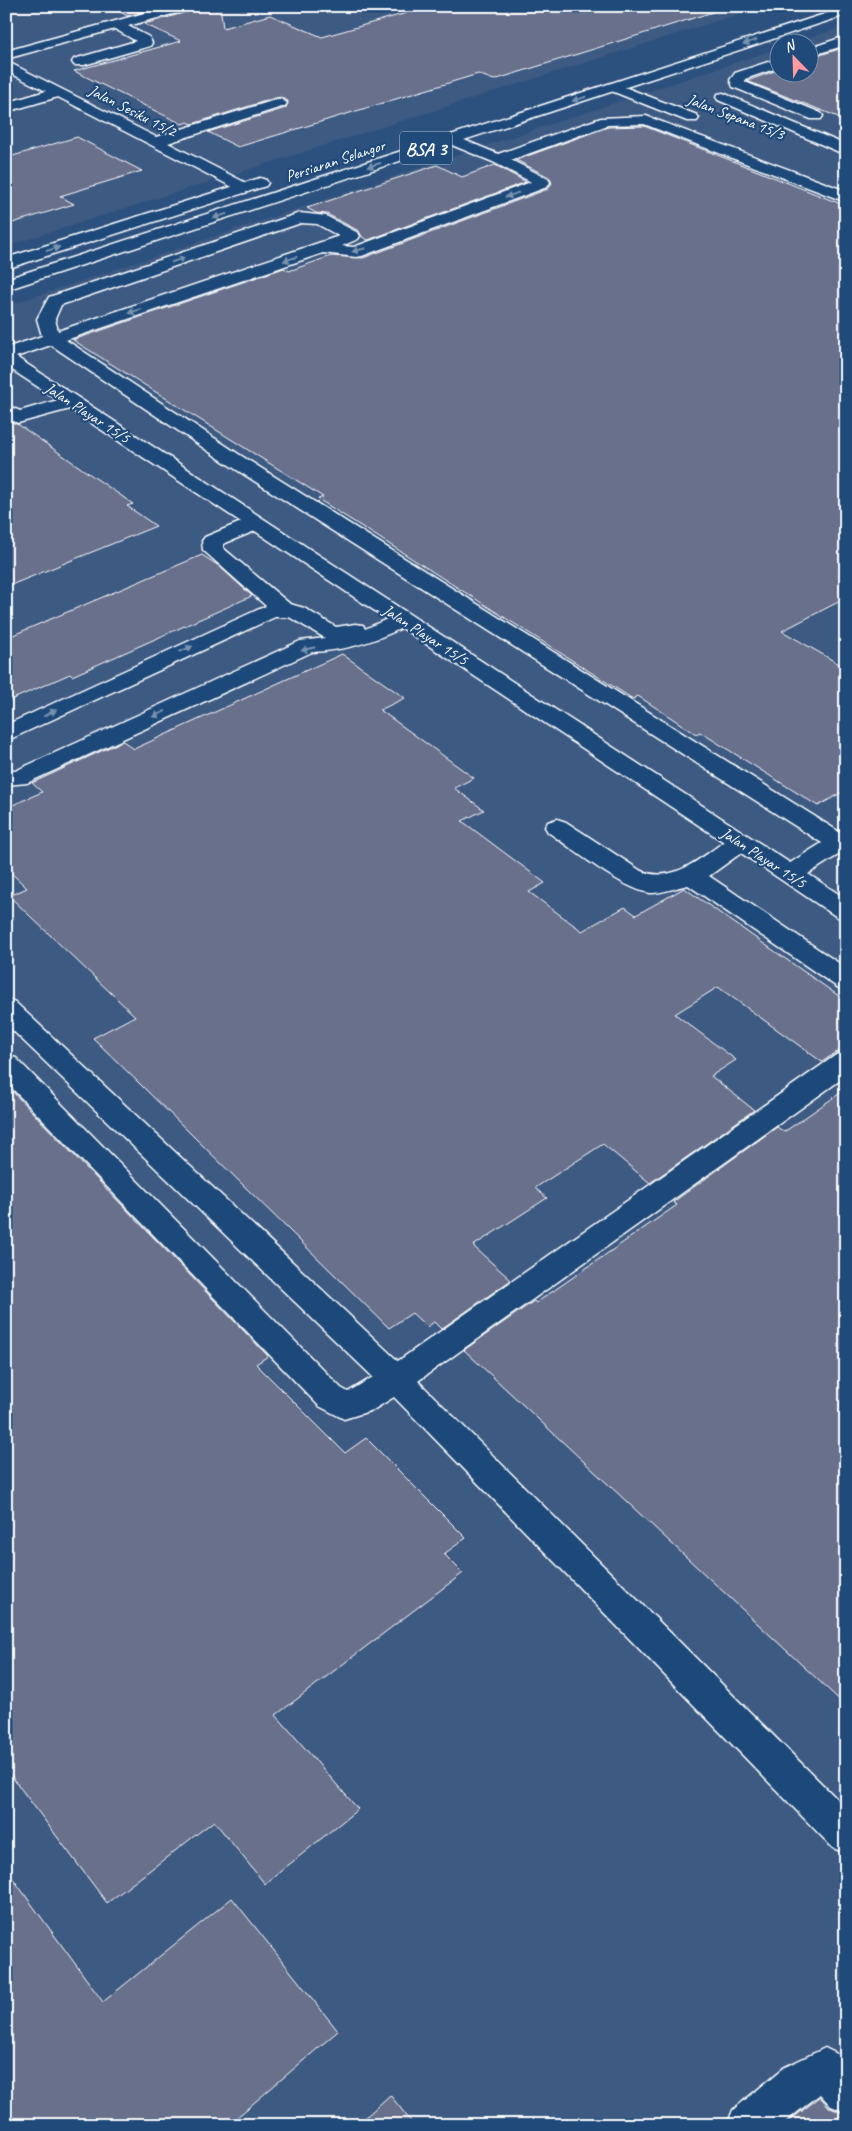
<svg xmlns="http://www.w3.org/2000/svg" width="852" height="2131" font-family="Caveat,sans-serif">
<rect width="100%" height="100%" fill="#2d517e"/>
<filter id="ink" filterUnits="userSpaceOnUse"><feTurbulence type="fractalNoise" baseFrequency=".02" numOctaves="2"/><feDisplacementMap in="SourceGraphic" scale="10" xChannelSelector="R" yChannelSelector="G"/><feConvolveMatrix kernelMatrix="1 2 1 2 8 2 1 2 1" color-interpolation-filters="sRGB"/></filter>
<g filter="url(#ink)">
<g fill="#3e5a82">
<path d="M6 6H764L6 246Z"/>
<path d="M846 26V2125H6V306L779 48 780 72H810V42H796Z"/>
</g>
<g fill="#676f8c" stroke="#fff">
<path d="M108 6H162L128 16Z"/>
<path d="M194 6H220L223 28 270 15 322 37 431 6H712L713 12 494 80 478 74 238 147 208 132 286 108 288 101 281 97 275 98 192 124 188 122 182 124 74 71 181 41 144 24 191 11Z"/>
<path d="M846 47V120L747 81 780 69V72H810V58Z"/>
<path d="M644 126 846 206V598L782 631 846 668V790L818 806 700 732 696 734 638 696 633 699 318 499 323 497 73 340 284 268 289 271 331 256 363 258 548 189 552 183 549 177 516 160 608 127Z"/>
<path d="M77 137 142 171 60 196 74 204 6 225V158Z"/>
<path d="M437 165 462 177 495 165 526 182 368 240 362 237 359 231 327 214 316 213 307 208Z"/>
<path d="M6 420 19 425 133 504 127 506 156 526 6 587Z"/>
<path d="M202 555 219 566 252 596 72 676 70 674 6 702V638Z"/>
<path d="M342 654 405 698 380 710 474 778 454 788 484 810 462 821 545 883 529 892 582 931 625 907 636 915 684 888 846 1001V1050L835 1053 822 1062 718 987 675 1014 736 1060 711 1076 754 1110 650 1183 603 1144 535 1188 547 1198 473 1246 511 1280 441 1329 434 1322 427 1327 412 1313 389 1328 93 1038 135 1016 9 896 27 888 6 868V808L42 792 32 783 123 741 134 749Z"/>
<path d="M6 1085 268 1356 256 1364 345 1453 366 1438 466 1538 444 1554 463 1573 276 1715 358 1809 265 1884 214 1821 107 1903 6 1769Z"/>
<path d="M846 1089V1706L464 1350 534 1301 536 1303 677 1205 673 1202 777 1127 784 1132Z"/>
<path d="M6 1869 103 2002 232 1898 338 2031 228 2125H6Z"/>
<path d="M390 2095 414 2125H357Z"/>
<path d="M820 2097 830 2108 846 2114V2125H784Z"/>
</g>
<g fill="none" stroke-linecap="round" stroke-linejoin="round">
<g stroke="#fff" stroke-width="3">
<g id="minor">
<path d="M170 6H192L191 9 128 26 149 37 152 43 150 46 84 65H74L72 62 74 59 136 41 115 29 6 59V51Z"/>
<path d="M846 36V45L810 56V48Z"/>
<path d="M780 58V67L745 79V82L821 113 823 116 821 119H811L733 87 730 80 735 73Z"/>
<path d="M6 61 156 137 275 100 280 99 287 103 285 106 168 143 250 185 252 188 250 191 244 193 58 97 6 112V103L46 91 6 71Z"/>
<path d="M614 83 697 115 699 118 697 121H687L609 90 607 87Z"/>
<path d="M723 93 846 145V155L718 100 716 97 718 94Z"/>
<path d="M646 116 846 191V202L644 124 608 125 511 160 548 179 550 182 547 187 362 256 356 257 323 253 66 340 240 455 841 833 846 831V850L808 874 846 899V919L837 917 741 853 709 876 846 968V990L837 987 688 885C677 887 661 894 650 893 622 889 573 849 548 832L545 827 548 822 557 819 566 822 641 871C672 884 699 859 724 842L402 628C373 642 343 651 312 652L27 783 6 785V771H15L300 641 325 638 289 617H275L6 741V725L266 606 203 550 202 541 205 537 241 522 70 409 18 423 6 418V405L20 411 58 400 6 366V348L42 336 37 319 49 297 300 213 326 216 358 233 360 236 358 239 342 246 354 247 531 182 493 162 447 143 444 140 447 137H457L498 154 601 118ZM301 223 317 224 339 236 58 331 55 319 61 305ZM51 345 226 463 822 843 790 863 16 357ZM255 531 387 619 365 629 363 625 355 624 336 627 304 608 290 604 223 548V544Z"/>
<path d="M6 999 15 1002 398 1361 836 1055 846 1052V1076L418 1381 846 1808V1853L833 1848 394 1397 373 1410 344 1419 319 1406 6 1082V1055L16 1058 341 1388 348 1392 373 1377 6 1024Z"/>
<path d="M825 2048 839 2055 846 2061V2112L831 2106 820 2094 781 2125H727L733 2110 785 2067Z"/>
</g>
</g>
<g stroke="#fff" stroke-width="3">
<g id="major">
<path d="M846 7V15L6 290V279Z"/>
<path d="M260 178 266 180 268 183 266 186 6 269V258Z"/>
</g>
</g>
<use href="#minor" fill="#1f4a7a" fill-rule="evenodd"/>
<use href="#major" fill="#1f4a7a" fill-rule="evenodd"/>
</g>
<defs><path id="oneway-solid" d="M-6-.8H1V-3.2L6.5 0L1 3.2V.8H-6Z" transform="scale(1.25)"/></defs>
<g fill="#7992af">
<use href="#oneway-solid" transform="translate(750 42) rotate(162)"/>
<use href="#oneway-solid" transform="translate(579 99) rotate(162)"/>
<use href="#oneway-solid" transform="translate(374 165) rotate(162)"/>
<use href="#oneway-solid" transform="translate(512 195) rotate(160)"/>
<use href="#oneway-solid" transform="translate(220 216) rotate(162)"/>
<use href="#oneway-solid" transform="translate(53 249) rotate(-18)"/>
<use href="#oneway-solid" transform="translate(359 250) rotate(165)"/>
<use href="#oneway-solid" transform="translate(290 259) rotate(162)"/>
<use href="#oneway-solid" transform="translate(178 260) rotate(-19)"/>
<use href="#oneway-solid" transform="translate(135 311) rotate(162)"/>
<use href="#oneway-solid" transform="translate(186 649) rotate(-24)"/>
<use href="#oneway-solid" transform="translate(308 649) rotate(166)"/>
<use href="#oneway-solid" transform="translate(50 713) rotate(-26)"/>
<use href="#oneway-solid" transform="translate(159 714) rotate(156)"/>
</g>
</g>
<g text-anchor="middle" stroke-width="4.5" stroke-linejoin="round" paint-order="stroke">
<g font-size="16" fill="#fff" stroke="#1f4a7a">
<text transform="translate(133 110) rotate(27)" y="6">Jalan Sesiku 15/2</text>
<text transform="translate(736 116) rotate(21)" y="6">Jalan Sepana 15/3</text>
<text transform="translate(335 160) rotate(-18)" y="6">Persiaran Selangor</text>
<text transform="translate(88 412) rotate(33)" y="6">Jalan Playar 15/5</text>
<text transform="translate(426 634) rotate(33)" y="6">Jalan Playar 15/5</text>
<text transform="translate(764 857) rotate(33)" y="6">Jalan Playar 15/5</text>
</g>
<rect fill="#1f4a7a" stroke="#bcc9d7" stroke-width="1" x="400" y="131.5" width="52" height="33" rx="4"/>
<g font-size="19" font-weight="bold" fill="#fff">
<text x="426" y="155">BSA 3</text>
</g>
</g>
<rect width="852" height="2131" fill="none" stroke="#1f4a7a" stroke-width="25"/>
<rect x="12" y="12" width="827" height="2106" fill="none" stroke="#fff" stroke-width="2" filter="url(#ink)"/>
<g transform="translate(794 58) rotate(337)"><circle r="24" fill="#1f4a7a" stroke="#7992af"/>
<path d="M0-4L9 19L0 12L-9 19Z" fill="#ff9aa2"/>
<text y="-8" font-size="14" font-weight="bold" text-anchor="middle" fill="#ffffff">N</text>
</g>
</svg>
